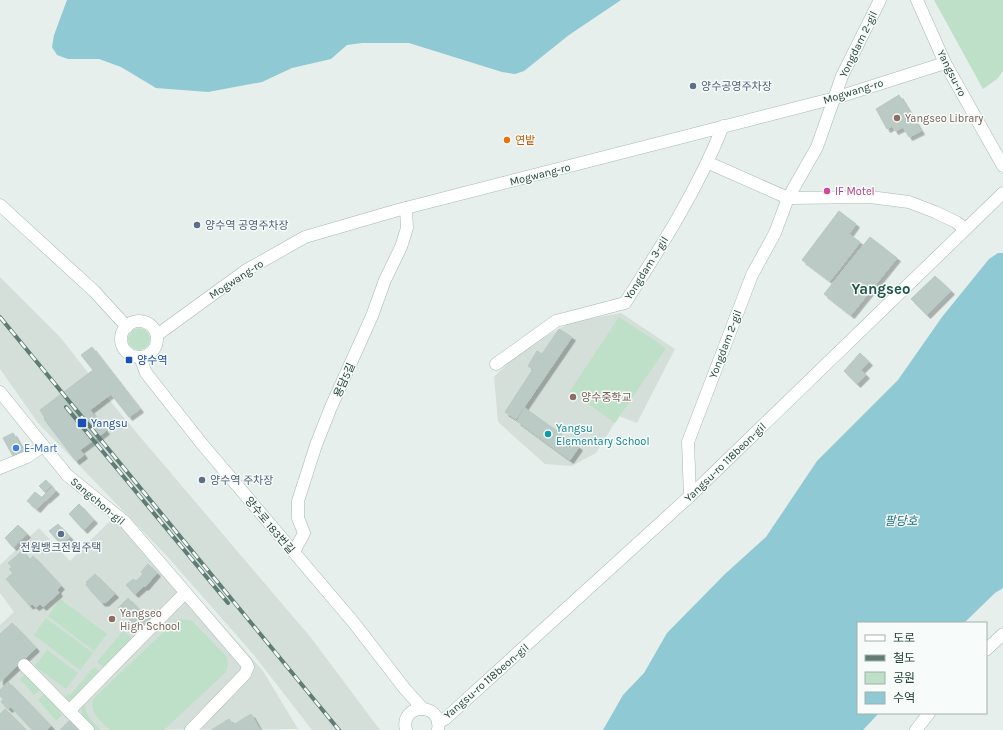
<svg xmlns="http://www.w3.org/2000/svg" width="1003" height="730" font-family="Karla,'Noto Sans KR',sans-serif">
<defs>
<filter id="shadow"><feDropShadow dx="3.5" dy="3.5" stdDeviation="0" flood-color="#0004"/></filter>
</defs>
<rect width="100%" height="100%" fill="#e6efeb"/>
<g fill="#d4dfda">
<path d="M0 277 60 337 119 412 312 639 380 730H312L253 654 166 555 38 423 0 369Z"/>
<path d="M621 313 675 349 637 423 619 416 596 453 572 466 545 464 498 422 494 377 522 349 572 322Z"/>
<path d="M121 510 263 671 298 729 0 730V625L14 612 0 593V565L39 528 70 561Z"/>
</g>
<g fill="#bfe0c8">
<path d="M934 0H1003V71L997 79 983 89Z"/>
<path d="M619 317 666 348 615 423 570 391Z"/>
<circle cx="139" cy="339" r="11"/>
<path d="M60 599 107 634 94 651 48 616Z"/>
<path d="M46 618 93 653 80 670 34 635Z"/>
<path d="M180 619 191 620 227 657 228 664 226 672 164 730H110C101 721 89 713 93 699L176 620Z"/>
<path d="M123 631 133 639 106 669 97 662Z"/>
<path d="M47 650 78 673 66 689 35 666Z"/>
<path d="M94 667 102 673 69 708 62 701 68 694 70 695Z"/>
<path d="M27 673 41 689 34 695 20 679Z"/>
<path d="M45 693 61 713 62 716 56 721 38 700Z"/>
<path d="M85 703C85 715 92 721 101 730H96L83 717 81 709Z"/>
</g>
<g fill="#8ec9d4">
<path d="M67 0H621L569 35 524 71 515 74 502 72 409 43H362L347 45 331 59 292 68 262 82 208 92 156 88 121 67 99 59H68L57 55 52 47 54 35Z"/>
<path d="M998 253H1003V588L995 593 964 623H858V713H879L863 730H603L623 695 644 673 667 633 725 574 766 537 817 461 898 380 942 317 989 259Z"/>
</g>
<g fill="#bbcac4" stroke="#b8c9c2" filter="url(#shadow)">
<path d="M899 95 921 131 909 137 903 127 895 131 892 126 887 129 876 109Z"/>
<path d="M839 211 856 224 849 234 860 242 830 281 802 260Z"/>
<path d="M870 237 897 258 851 315 824 294Z"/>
<path d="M935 276 951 291 927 315 911 299Z"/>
<path d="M559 329 572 337 516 419 505 412 533 369 528 366 537 351 542 354Z"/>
<path d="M92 347 140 409 129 417 111 394 90 410 106 431 80 450 84 455 76 461 44 419 45 418 40 410 93 370 81 355Z"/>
<path d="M860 353 869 362 861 370 866 375 857 384 844 371Z"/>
<path d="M525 408 579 447 570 460 517 421Z"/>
<path d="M13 433 24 452 14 458 3 438Z"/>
<path d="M46 480 51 486 45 492 39 486Z"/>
<path d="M52 487 56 491 46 500 42 497Z"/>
<path d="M35 492 45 500 37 509 27 501Z"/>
<path d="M79 504 94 520 84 530 69 514Z"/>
<path d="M58 524 70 537 62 545 49 531Z"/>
<path d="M18 525 27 534 13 547 5 538Z"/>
<path d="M22 551 30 560 33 556 61 586 57 590 59 593 43 607 40 604 36 607 32 604 30 606 6 579 13 573 9 569 12 567 8 563Z"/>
<path d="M148 564 157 573 145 587 144 586 135 594 126 585 133 579 136 581 143 574 141 572Z"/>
<path d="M95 574 115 594 105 603 104 602 102 603 86 585 87 583 86 582Z"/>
<path d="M128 598 148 619 150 617 154 622 143 632 118 608Z"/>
<path d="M12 623 36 648 0 682V634Z"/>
<path d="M8 682 51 726 47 730H33L11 707 9 709 1 702 4 699 0 696V690Z"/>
<path d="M5 709 26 730H0V714Z"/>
<path d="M251 714 260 730H211L229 719 233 725Z"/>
<path d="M71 719 83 730H60Z"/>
</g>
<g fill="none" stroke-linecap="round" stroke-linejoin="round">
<g stroke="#a8b8b2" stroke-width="13">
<g id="minor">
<path d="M917 0 945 63 1003 166"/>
<path d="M709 163 788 198 870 197 909 202 935 212 956 222 965 229"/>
<path d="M0 205 94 291 127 327"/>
<circle cx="139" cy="339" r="18"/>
<path d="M157 335 245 271 305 237 398 210 835 98 945 63"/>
<path d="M140 357 146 373 202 444 354 623 405 689 423 709"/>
<path d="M496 364 556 321 625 303C661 247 698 189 723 126"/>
<path d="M0 392 67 475 125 522 246 663 248 667 245 674 191 730"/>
<path d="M0 468 27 457 43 446"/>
<path d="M690 496 688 442 752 275 775 233 788 198 817 147 842 76 880 0"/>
<path d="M294 552 304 533 298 518V501L316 445 331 407 372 316 385 280 401 247 407 228 406 208"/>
<path d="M986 650 1003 634"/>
<path d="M24 665 88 730"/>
<path d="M69 711 185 593"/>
<path d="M438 722 445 719 690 496 1003 193"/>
<path d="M406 730C399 703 443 701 438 730"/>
<path d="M916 730 929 713"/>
</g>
</g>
<use href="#minor" stroke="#fff" stroke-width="12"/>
<g stroke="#5f7d75" stroke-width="4">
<g id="rail">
<path d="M0 317 339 730"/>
<path d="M66 407 228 603"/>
</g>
</g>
<use href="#rail" stroke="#f7fbf9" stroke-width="2.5" stroke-dasharray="8" stroke-linecap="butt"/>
</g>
<g fill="#5c6f8a" stroke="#f7fbf9" stroke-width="1.5">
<circle cx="693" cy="86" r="4"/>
<circle cx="197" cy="225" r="4"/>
<circle cx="202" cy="480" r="4"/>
<circle cx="61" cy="534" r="4"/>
</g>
<g fill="#8d6e63" stroke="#f7fbf9" stroke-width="1.5">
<circle cx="897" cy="118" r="4"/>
<circle cx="573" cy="397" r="4"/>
<circle cx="112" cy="619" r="4"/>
</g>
<circle fill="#e8710a" stroke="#f7fbf9" stroke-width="1.5" cx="507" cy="140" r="4"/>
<circle fill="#d1479c" stroke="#f7fbf9" stroke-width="1.5" cx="827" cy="191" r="4"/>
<g fill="#1a4fb4" stroke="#f7fbf9" stroke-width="1.5">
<rect x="125" y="356" width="8" height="8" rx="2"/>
<rect x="77" y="418" width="10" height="10" rx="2"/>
</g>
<circle fill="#0f9aa8" stroke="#f7fbf9" stroke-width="1.5" cx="548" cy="434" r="4"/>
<circle fill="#3f7fe0" stroke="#f7fbf9" stroke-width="1.5" cx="16" cy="448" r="4"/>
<g text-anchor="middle" stroke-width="3" stroke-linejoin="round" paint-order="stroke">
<g font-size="11" fill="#24423a" stroke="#f7fbf9">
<text transform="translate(858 44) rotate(-64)" y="4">Yongdam 2-gil</text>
<text transform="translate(952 73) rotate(63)" y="4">Yangsu-ro</text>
<text transform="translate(853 91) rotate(-17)" y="4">Mogwang-ro</text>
<text transform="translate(540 174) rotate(-14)" y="4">Mogwang-ro</text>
<text transform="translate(646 268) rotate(-58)" y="4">Yongdam 3-gil</text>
<text transform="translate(236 279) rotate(-33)" y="4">Mogwang-ro</text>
<text transform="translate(725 344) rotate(-69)" y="4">Yongdam 2-gil</text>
<text transform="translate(344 380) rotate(-66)" y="4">용담5길</text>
<text transform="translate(725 462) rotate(-44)" y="4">Yangsu-ro 118beon-gil</text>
<text transform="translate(98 501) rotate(40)" y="4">Sangchon-gil</text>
<text transform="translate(270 525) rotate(50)" y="4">양수로 183번길</text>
<text transform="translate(486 681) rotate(-41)" y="4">Yangsu-ro 118beon-gil</text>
</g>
<g font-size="11" fill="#4e5e75" stroke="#f7fbf9" text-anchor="start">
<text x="701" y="90">양수공영주차장</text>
<text x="205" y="229">양수역 공영주차장</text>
<text x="210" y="484">양수역 주차장</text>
<text x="61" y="551" text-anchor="middle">전원뱅크전원주택</text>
</g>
<g font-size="11" fill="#785e54" stroke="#f7fbf9" text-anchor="start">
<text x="905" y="122">Yangseo Library</text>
<text x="581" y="401">양수중학교</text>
<text x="120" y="617">Yangseo<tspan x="120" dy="13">High School</tspan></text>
</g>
<g font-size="11" fill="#c56008" stroke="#f7fbf9" text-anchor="start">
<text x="515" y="144">연밭</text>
</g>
<g font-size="11" fill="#b23c85" stroke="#f7fbf9" text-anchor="start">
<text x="835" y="195">IF Motel</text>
</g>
<g font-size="11" fill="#164399" stroke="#f7fbf9" text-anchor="start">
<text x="137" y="364">양수역</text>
<text x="91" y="427">Yangsu</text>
</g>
<g font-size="11" fill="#0d838f" stroke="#f7fbf9" text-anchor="start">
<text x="556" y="432">Yangsu<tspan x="556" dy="13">Elementary School</tspan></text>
</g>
<g font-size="11" fill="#366cbe" stroke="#f7fbf9" text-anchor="start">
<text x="24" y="452">E-Mart</text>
</g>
<g font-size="12" font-style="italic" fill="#1c6f80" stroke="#f7fbf9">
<text x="901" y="525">팔당호</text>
</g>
<g font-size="15" font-weight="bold" fill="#1f5548" stroke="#f7fbf9">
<text x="881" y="294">Yangseo</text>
</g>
</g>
<rect x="857" y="622" width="130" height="92" fill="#f7fbf9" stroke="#a3b1ad"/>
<rect x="865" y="635" width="20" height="6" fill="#ffffff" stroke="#a3b1ad"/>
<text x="893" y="642" font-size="12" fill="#24423a">도로</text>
<rect x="865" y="655" width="20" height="6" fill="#5f7d75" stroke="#a3b1ad"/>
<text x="893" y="662" font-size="12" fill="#24423a">철도</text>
<rect x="865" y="672" width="20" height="12" fill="#bfe0c8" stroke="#a3b1ad"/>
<text x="893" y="682" font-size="12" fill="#24423a">공원</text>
<rect x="865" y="692" width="20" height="12" fill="#8ec9d4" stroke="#a3b1ad"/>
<text x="893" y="702" font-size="12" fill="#24423a">수역</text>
</svg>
